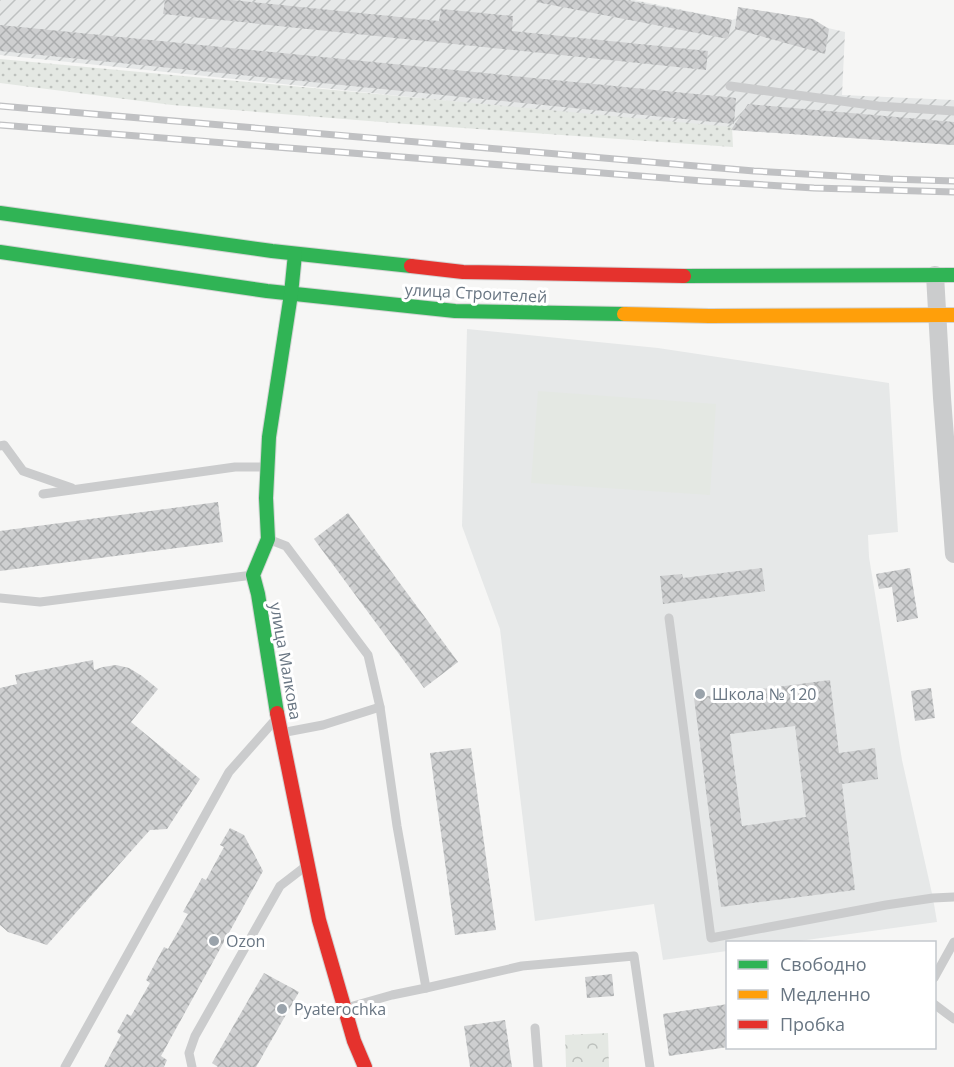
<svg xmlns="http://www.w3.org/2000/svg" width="954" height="1067" font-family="'Open Sans',sans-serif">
<defs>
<pattern id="industrial-furrows" width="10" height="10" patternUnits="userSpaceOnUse" patternTransform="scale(1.5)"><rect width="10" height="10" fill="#e6e8e8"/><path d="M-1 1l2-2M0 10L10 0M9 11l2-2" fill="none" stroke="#bec1c1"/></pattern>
<pattern id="grass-dots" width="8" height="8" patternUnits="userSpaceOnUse" patternTransform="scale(1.5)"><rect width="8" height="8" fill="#e4e8e3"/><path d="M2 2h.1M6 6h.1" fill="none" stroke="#bdc1bd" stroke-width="1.8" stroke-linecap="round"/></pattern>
<pattern id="park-crowns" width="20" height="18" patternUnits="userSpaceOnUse" patternTransform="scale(1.5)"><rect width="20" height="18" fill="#e4e8e3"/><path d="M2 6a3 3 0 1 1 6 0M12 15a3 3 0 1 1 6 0" fill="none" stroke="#bdc1bd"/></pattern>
<pattern id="building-cross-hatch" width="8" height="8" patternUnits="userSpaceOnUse" patternTransform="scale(1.5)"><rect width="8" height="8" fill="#cecfd0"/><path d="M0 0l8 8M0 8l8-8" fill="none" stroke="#abadae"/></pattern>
</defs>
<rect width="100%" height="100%" fill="#f6f6f5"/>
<path fill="#e6e8e8" d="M467 329 658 348 889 383 898 532 868 535 869 557 902 760 933 898 937 922 792 942H728L727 951 663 960 654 904 535 921 500 629 462 526Z"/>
<path fill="url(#industrial-furrows)" d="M0 0H634L732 20 737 18 738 7 845 32 842 95 954 100V145L731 130 0 55Z"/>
<path fill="url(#grass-dots)" d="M0 59 732 127 733 147 406 124 172 105 0 83Z"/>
<path fill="url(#park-crowns)" d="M608 1033 609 1067H566L565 1035Z"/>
<path fill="#e4e8e3" d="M538 391 716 404 710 495 531 483Z"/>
<g fill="url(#building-cross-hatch)" fill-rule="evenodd">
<path d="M165 0H232L439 21 441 9 513 16 512 31 708 51 706 70 163 14Z"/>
<path d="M537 0H625L732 20 728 39 536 2Z"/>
<path d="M738 7 813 19 829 29 825 54 735 29Z"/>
<path d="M0 25 736 98 734 124 0 51Z"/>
<path d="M748 104 954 122V145L731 130Z"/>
<path d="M218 502 223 542 0 571V531Z"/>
<path d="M348 513 458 662 424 688 314 539Z"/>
<path d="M762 568 765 591 663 604 660 576 682 574 683 578Z"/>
<path d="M910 568 918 618 897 622 892 587 879 589 876 574Z"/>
<path d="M93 660 94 670 103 667 116 665 129 668 142 676 158 689 131 722 200 779 167 829 150 830 47 945 8 932 0 925V688L17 684 15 675Z"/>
<path d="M830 680 839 753 875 748 878 779 842 784 855 890 721 907 694 698ZM795 726 806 817 742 826 730 734Z"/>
<path d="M931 688 935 718 915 721 911 691Z"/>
<path d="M471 748 496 930 455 935 430 753Z"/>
<path d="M230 828 244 835 263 871 161 1056 167 1060 164 1067H104L121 1035 117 1032 127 1014 131 1016 150 983 146 980 164 947 168 949 188 914 183 912 202 878 206 880 224 847 220 845Z"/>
<path d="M264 973 299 992 256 1067H218L212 1063Z"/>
<path d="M612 974 614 996 587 998 585 977Z"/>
<path d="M728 1004V1047L669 1056 663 1014Z"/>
<path d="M505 1020 512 1067H470L464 1026Z"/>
</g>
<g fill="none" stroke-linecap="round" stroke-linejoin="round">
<g stroke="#d3d4d4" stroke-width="16">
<g id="fast">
<path d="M0 213 272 251 411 266"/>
<path d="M0 252 267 291 455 311 624 314"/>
<path d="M684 276 954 275"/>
<path d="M277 713 258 594 253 575 268 539 266 498 269 437 291 294 295 254"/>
</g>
</g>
<g stroke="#d3d4d4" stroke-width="16">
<path id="slow" d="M624 314 709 316 954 315"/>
</g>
<g stroke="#d3d4d4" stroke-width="16">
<g id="jam">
<path d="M411 266 463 272 684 276"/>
<path d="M277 713 319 920 354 1041 365 1067"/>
</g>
</g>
<g stroke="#cbcccd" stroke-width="9">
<path d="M730 86 878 106 954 111"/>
<path d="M0 446 4 445 23 471 72 488"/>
<path d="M43 494 235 467H267"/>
<path d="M268 539 286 546 368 655 380 707 397 826 426 988 392 995 346 1008"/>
<path d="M0 598 40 602 253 575"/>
<path d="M669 618 711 938 886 905 933 898 954 897"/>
<path d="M281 733 323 725 380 707"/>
<path d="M934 978 954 942"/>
<path d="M426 988 522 966 634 956 650 1067"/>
<path d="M934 1004 954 1019"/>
<path d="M535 1028 538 1067"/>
<path d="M65 1067 229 772 275 720"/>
<path d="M192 1067 189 1053 195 1036 280 886 306 866"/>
</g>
<path stroke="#cbcccd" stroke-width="18" d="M935 275 942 398 954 554"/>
<use href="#fast" stroke="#30b455" stroke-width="14"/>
<use href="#slow" stroke="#ff9f0a" stroke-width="14"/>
<use href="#jam" stroke="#e5322d" stroke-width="14"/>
<g stroke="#c0c1c3" stroke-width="7">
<g id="rail">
<path d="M0 106 754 171 890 179 954 181"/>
<path d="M0 125 703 181 814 188 954 192"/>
</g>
</g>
<use href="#rail" stroke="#fff" stroke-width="4.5" stroke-dasharray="14" stroke-linecap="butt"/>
</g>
<g fill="#9aa3ab" stroke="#fff" stroke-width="2">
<circle cx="700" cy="694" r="6"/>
<circle cx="214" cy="941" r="6"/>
<circle cx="282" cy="1009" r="6"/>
</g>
<g text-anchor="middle" stroke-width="6" stroke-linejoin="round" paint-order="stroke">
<g font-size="16" fill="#697683" stroke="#fff">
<text transform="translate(476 293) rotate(3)" y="6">улица Строителей</text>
<text transform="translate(286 661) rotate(80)" y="6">улица Малкова</text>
</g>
<g font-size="16" fill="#697683" stroke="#fff" text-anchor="start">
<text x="712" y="700">Школа № 120</text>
<text x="226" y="947">Ozon</text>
<text x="294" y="1015">Pyaterochka</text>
</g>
</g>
<rect x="726" y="941" width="210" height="108" fill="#ffffff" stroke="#c3c8cd" stroke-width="1.5"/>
<rect x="738" y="960" width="30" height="9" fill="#30b455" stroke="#c3c8cd" stroke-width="1.5"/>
<text x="780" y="971" font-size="18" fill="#697683">Свободно</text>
<rect x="738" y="990" width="30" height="9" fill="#ff9f0a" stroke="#c3c8cd" stroke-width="1.5"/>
<text x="780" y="1001" font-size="18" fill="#697683">Медленно</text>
<rect x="738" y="1020" width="30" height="9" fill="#e5322d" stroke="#c3c8cd" stroke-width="1.5"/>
<text x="780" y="1031" font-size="18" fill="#697683">Пробка</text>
</svg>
